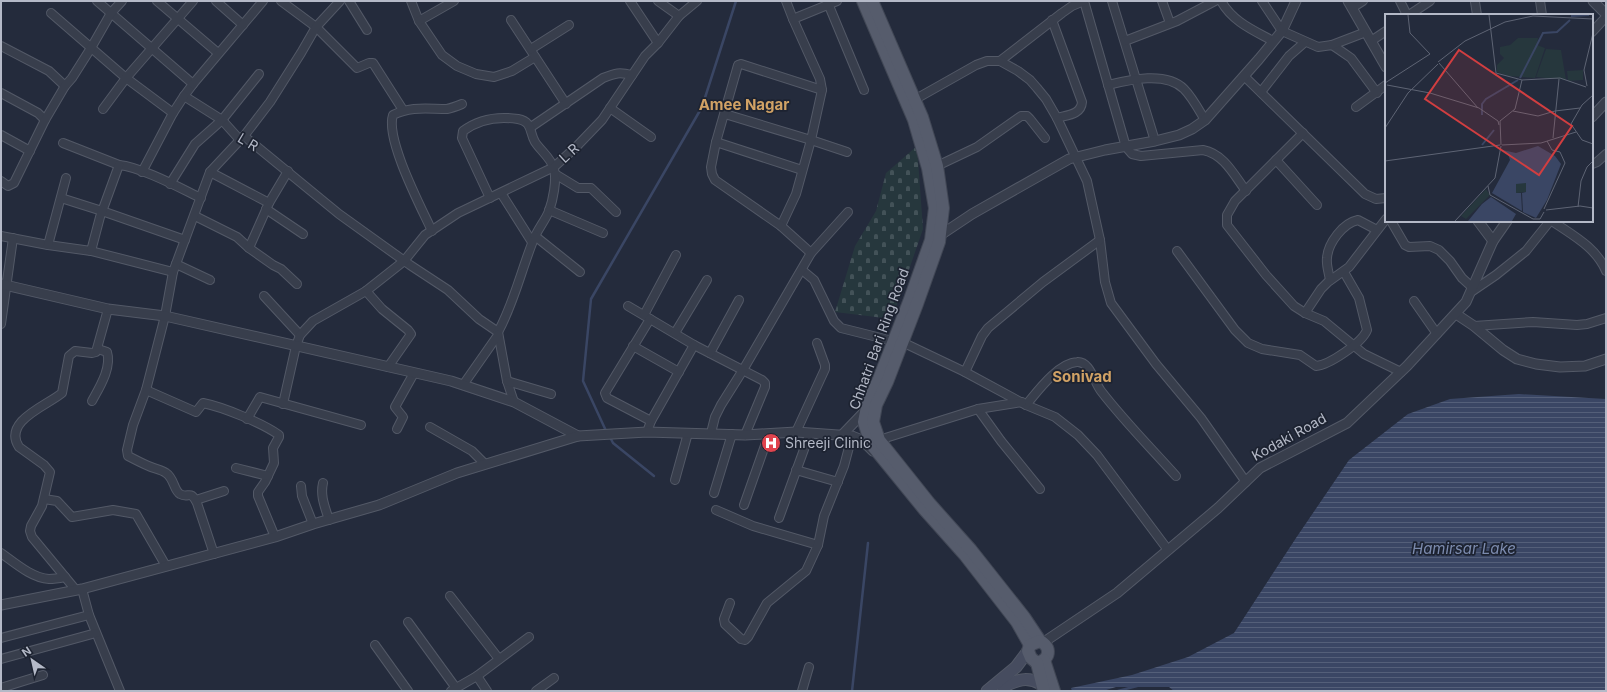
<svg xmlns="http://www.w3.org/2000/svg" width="1607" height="692" font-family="Inter,sans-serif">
<defs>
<pattern id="cemetery-stones" width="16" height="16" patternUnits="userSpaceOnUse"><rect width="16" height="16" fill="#26373d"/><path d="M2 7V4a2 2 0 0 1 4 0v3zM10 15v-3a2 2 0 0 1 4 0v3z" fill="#435258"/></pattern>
<pattern id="water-rules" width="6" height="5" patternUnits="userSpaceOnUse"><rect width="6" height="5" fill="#3a4664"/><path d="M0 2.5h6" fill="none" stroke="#545f79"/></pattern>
</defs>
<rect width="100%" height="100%" fill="#242b3c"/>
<path fill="url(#cemetery-stones)" d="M917 146 923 229 892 319 835 312 855 246 876 211 886 173Z"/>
<path fill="url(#water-rules)" d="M1519 394 1606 399V691H1174L1169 687H1116L1103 691H1072L1071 688 1132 675 1188 657 1234 633 1296 538 1349 460 1408 414 1450 399Z"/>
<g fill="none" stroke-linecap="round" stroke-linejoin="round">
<g stroke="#3a4664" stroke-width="2.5">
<path d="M607 433 583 381 591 299 702 107 736 1"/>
<path d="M610 437 613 443 654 476"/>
<path d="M852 691 868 543"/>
<path d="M1118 691 1137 686"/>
</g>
<g stroke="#535967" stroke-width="10">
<g id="minor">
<path d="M97 1 193 84 184 96 222 120 240 140 244 136 339 214 410 265 448 290 479 319 498 332 507 381 514 402"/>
<path d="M157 1 218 53"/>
<path d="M216 1 243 25"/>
<path d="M281 1 316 27 357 68 369 63H373L403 110"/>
<path d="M349 1 367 30"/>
<path d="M411 1 419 21 442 55 457 66 476 74 494 77 512 71 535 57"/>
<path d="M630 1 658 43"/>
<path d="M658 1 679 16"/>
<path d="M786 1 793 19"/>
<path d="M827 1 864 90"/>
<path d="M1084 1 1126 147 1132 154 1141 156 1203 150C1224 154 1234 175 1246 191"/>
<path d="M1112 1 1155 141"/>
<path d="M1162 1 1170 23"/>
<path d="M1221 1C1233 22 1253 30 1273 41"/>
<path d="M1262 1 1282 31 1318 47 1332 45 1338 49 1351 58 1377 93"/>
<path d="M1400 1 1407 15"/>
<path d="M1540 1 1542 15"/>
<path d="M1475 2 1477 15"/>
<path d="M1352 8 1363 1"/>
<path d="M51 13 126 78 173 113"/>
<path d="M1409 15 1430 1"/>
<path d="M511 20 566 104"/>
<path d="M1052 20 1082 102C1081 115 1067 115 1057 118"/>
<path d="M419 21 454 1"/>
<path d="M1592 32 1606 17"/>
<path d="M1125 41 1177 21 1215 1"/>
<path d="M1371 41 1386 31"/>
<path d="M1332 45 1366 32"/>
<path d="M1 46 49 71 65 86"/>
<path d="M531 49 569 25"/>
<path d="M1000 61 1062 13 1072 6 1084 1"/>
<path d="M1244 76 1365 194 1376 199 1386 198"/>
<path d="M193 84 263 1"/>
<path d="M1108 85C1129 80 1166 71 1184 89 1192 97 1199 110 1205 120"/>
<path d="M1261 92 1289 56 1305 42"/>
<path d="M1 93 38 113 45 120"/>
<path d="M914 100 976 65 987 61H1000L1018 71 1030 80 1037 88 1046 99 1057 118 1087 181 1100 240 1105 282 1111 303 1156 364 1201 418 1246 482"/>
<path d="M1356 107 1386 85"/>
<path d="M610 108 651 137"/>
<path d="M103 109 126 78 193 1"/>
<path d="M725 114 811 140 847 152"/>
<path d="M531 127 603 78C616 73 619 72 632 75"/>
<path d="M1303 133 1235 201 1227 215V225L1266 275 1294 306 1305 313 1324 321 1364 354 1401 372"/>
<path d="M1 135 30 151"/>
<path d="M244 136 270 102 301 53 316 27 340 1"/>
<path d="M716 142 802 170"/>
<path d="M63 143 119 165C141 167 180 188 201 198"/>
<path d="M1276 160 1317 205"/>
<path d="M1592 164 1597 162 1606 154"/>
<path d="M937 166 977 147 1021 116H1027L1030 119 1045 138"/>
<path d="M142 172 173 113 184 96"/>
<path d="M210 172 269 203"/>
<path d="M555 174 578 188H591L616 212"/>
<path d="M1 181 8 186 14 183 45 120 65 86 72 78 91 48 111 13 122 1"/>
<path d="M170 184 195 144 222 120 259 74"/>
<path d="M501 193 532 242"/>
<path d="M61 198 102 211 185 240"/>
<path d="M490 198 462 138 463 131C479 119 498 116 518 119 533 122 529 132 535 142 540 150 552 159 554 169 557 180 553 200 549 211 545 221 537 230 533 241 521 271 514 303 498 332"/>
<path d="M266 209 303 234"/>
<path d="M549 210 603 233"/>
<path d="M195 216 237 237 249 248 273 265 281 269 297 284"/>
<path d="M1391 221 1405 245 1409 247 1430 246 1439 250 1450 261 1462 278 1473 288"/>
<path d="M1552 221C1572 235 1596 247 1606 271"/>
<path d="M781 226 796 194 811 140 822 90 820 79 793 19 837 1"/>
<path d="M432 231C421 207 385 139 393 115 411 106 427 109 447 109 452 108 457 106 462 104"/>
<path d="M1 236 48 245 91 251 173 272"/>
<path d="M535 236 580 272"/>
<path d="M48 245 66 178"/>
<path d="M249 248 269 203 288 171"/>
<path d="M91 251 100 217 119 165"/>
<path d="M1177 251 1235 330 1248 343 1262 349 1300 355 1316 366C1329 365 1362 343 1367 330L1359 298 1344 272"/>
<path d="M811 253 781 226 715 180 712 174 711 167 716 142 738 65 741 64 822 90"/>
<path d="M176 264 210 280"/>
<path d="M802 270 814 280 834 321 841 328 893 341"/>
<path d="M1330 280C1329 273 1326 265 1327 258 1328 243 1343 223 1358 220L1377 230"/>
<path d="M366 291 382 309 408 330 411 334 388 367"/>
<path d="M1471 292 1496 275 1526 251 1550 221"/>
<path d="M264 296 300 335"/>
<path d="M1414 301 1437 334"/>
<path d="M628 306 694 345 762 380 765 383V387L745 435"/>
<path d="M1305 313 1321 289 1328 282 1349 267 1386 219"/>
<path d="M644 315 676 255"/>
<path d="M650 319 605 393 607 398 651 421"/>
<path d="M1 324 13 238"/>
<path d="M1474 326 1533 322 1577 325 1587 324 1606 318"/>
<path d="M675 333 707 280"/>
<path d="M902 342 965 372 1026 405 1055 417 1078 435 1097 455 1168 550"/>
<path d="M633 346 679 372"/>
<path d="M710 353 739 300"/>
<path d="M965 372 982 336 988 328 1043 282 1100 240"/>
<path d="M507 381 551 394"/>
<path d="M463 385 498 335"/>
<path d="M146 390 196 412 203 403C223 407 262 423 279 435V437L273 448 274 463 265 482 258 492V496L275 537"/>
<path d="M92 401C99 388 112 368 107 352L98 349"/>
<path d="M283 404 296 346 300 335 313 321 366 291 404 261 425 235 458 213 554 167 576 147 602 120 645 56 658 43 679 16 697 1"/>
<path d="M1026 405C1037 392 1058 363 1077 362 1090 361 1094 382 1101 391 1124 421 1151 448 1176 476"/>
<path d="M978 409 1001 441 1040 489"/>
<path d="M247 419 260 397 361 425"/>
<path d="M430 427 472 451 485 464"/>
<path d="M397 429 403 417 395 407 414 373"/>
<path d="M647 432 651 421 694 345"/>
<path d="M796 432 825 369V365L817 343"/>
<path d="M711 433 715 417 721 405 743 370 811 253 848 212"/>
<path d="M879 440 978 409 1022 402"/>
<path d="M236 468 268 476"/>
<path d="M796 470 838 482"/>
<path d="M675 480 688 433"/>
<path d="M323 483C320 496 325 507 329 520"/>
<path d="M301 486 302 496 313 524"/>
<path d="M714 493 732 434"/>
<path d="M44 499 57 501 72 517 113 510 136 514 166 566"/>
<path d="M196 500 224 491"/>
<path d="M744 505 769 434"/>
<path d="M716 510 753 526 818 545"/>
<path d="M779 518 810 433"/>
<path d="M1 553C15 563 32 578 49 579 55 579 60 578 65 577"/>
<path d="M214 554 197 503C190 489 189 499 180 494 174 491 174 478 166 473 162 470 156 469 151 467 143 464 136 460 128 456L127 450 133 425 146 390 165 316 173 272 210 172 240 140"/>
<path d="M75 589 32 537 30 531 31 526 42 506 50 472 44 465 19 447C2 421 48 405 62 393L69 356 75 351 92 353 96 352 108 309"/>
<path d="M82 589 89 615 120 691"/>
<path d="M450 596 499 659"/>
<path d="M730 603 724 619 725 624 741 639 745 640 748 637 767 603 806 571 818 545 824 516 844 466 852 436"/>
<path d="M408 622 456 688"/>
<path d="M1 638 89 615"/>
<path d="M375 645 408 691"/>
<path d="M1 659 96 633"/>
<path d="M477 676 529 637"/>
<path d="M1 688 43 675"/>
<path d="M451 691 477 676 487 691"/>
<path d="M536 691 554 678"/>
<path d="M802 691 809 667"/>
</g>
</g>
<g stroke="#535967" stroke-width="11">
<g id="tertiary">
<path d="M1348 1 1386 67"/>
<path d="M1593 1 1606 14"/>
<path d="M1592 117 1606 102"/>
<path d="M1478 221 1493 241"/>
<path d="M936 238 972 214 1069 159 1105 150 1155 141 1179 135 1192 129 1205 120 1259 59 1282 31 1296 1"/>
<path d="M1 284 108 309 165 316 451 381 514 402 578 436"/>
<path d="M1456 314 1474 326 1503 350 1517 359 1536 364 1560 367 1585 366 1606 359"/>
<path d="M842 435 866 410"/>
<path d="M1 605 82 589 275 537 313 524 379 505 457 473 578 436 647 432 745 435 796 432 852 436 862 440 873 451"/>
<path d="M1044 642 1117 593 1218 508 1260 468 1347 423 1407 366 1466 302 1493 241 1507 221"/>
</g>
</g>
<g stroke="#535967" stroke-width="13">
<g id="secondary">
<path d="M1003 687C1017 680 1027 676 1041 684"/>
<path d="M987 691 1016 667 1028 651"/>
</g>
</g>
<g stroke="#414755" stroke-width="14">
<g id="primary">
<path d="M863 1 914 120 928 168 935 208 931 240 909 302 879 379 868 402 864 422 871 444 924 509 965 555 1017 622 1030 645"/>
<path d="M872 1 922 117 937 166 943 208 939 242 917 304 887 382 876 405 873 422 879 440 930 504 971 550 1024 617 1040 641"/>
<path d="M1040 641C1052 647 1050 660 1037 663L1031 658 1028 651 1030 645Z"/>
<path d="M1044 660 1054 691"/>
<path d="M1037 663 1044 691"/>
</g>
</g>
<use href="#minor" stroke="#383e4c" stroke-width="8"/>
<use href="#tertiary" stroke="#383e4c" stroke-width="9"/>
<use href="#secondary" stroke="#464c5f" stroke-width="11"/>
<use href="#primary" stroke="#565c6c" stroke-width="12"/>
</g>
<defs>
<g id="hospital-disc" transform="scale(1)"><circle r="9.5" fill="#e0444e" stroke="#1d2331"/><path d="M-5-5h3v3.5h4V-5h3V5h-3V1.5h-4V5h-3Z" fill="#fff"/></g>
</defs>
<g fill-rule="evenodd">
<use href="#hospital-disc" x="771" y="443"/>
</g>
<g text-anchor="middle" stroke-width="3.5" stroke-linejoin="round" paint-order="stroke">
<g font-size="14" fill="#b4b9c7" stroke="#1d2331">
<text transform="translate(248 142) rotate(31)" y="5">L R</text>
<text transform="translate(569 153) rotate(-43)" y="5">L R</text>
<text transform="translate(879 339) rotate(-70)" y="5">Chhatri Bari Ring Road</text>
<text transform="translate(1289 437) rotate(-29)" y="5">Kodaki Road</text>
</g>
<g font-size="14" fill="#b4b9c7" stroke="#1d2331" text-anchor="start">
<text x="785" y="448">Shreeji Clinic</text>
</g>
<g font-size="15" font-weight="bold" fill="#d1a265" stroke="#1d2331">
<text x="744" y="110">Amee Nagar</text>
<text x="1082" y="382">Sonivad</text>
</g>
<g font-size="15" font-style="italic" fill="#7c8bae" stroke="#1d2331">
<text x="1464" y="554">Hamirsar Lake</text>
</g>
</g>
<g transform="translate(1385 14)">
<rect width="208" height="208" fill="#242b3c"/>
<path d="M133 24H153L152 31 160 34 150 64 123 62 112 58V51L119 44 115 40V33L125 31ZM131 169H141V178L131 179ZM101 175 105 181 81 205 76 202Z" fill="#26373d"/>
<path d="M161 35 176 36 181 66 151 63ZM198 56V66L183 67 182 57Z" fill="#26373d"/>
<path d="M153 132 170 142 176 150 162 186 151 204 138 198 137 179 141 178V169L131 170V179H136L137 197 107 179 125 146 123 140 117 136 131 139ZM106 183 131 200 127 207H83L97 190Z" fill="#3a4664"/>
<path fill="none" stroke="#3a4664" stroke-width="2" d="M186 2 204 1M135 64 158 19 172 18 185 6M97 101V90L101 85 133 66M97 131 109 116"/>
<path fill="none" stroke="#5e6474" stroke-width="1" d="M23 1 25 19 45 40M104 1 111 59 137 66M53 48 80 27 120 8 148 2 208 5M54 49 93 94M0 69 45 40M2 71 45 79 94 94 113 107 114 111M202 72 199 56 208 19M208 81 197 91 186 110 197 126 208 130M128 97 153 102 170 97 195 94M0 114 23 79 53 50M168 124 174 65M116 131 115 107 130 95 137 66 175 64 201 73M117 131 156 129 191 118M0 147 115 131M103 172 105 181 148 205H155L159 198M193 193 196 167 202 153 208 147M159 195 180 149 175 138 167 136 162 127M161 196 195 192 208 194M70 207 110 164 116 132"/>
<path fill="#d13e40" fill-opacity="0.15" stroke="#d13e40" stroke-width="2" d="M74 36 187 112 154 161 40 85Z"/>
<rect width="208" height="208" fill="none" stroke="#b4b9c7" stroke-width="2"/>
</g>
<rect width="1607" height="692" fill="none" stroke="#b4b9c7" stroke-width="4"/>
<g transform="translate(32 660) rotate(326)" stroke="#1d2331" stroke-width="3" paint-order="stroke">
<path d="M0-3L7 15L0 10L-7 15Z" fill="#b4b9c7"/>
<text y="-6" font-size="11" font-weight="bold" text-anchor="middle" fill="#b4b9c7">N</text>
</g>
</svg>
